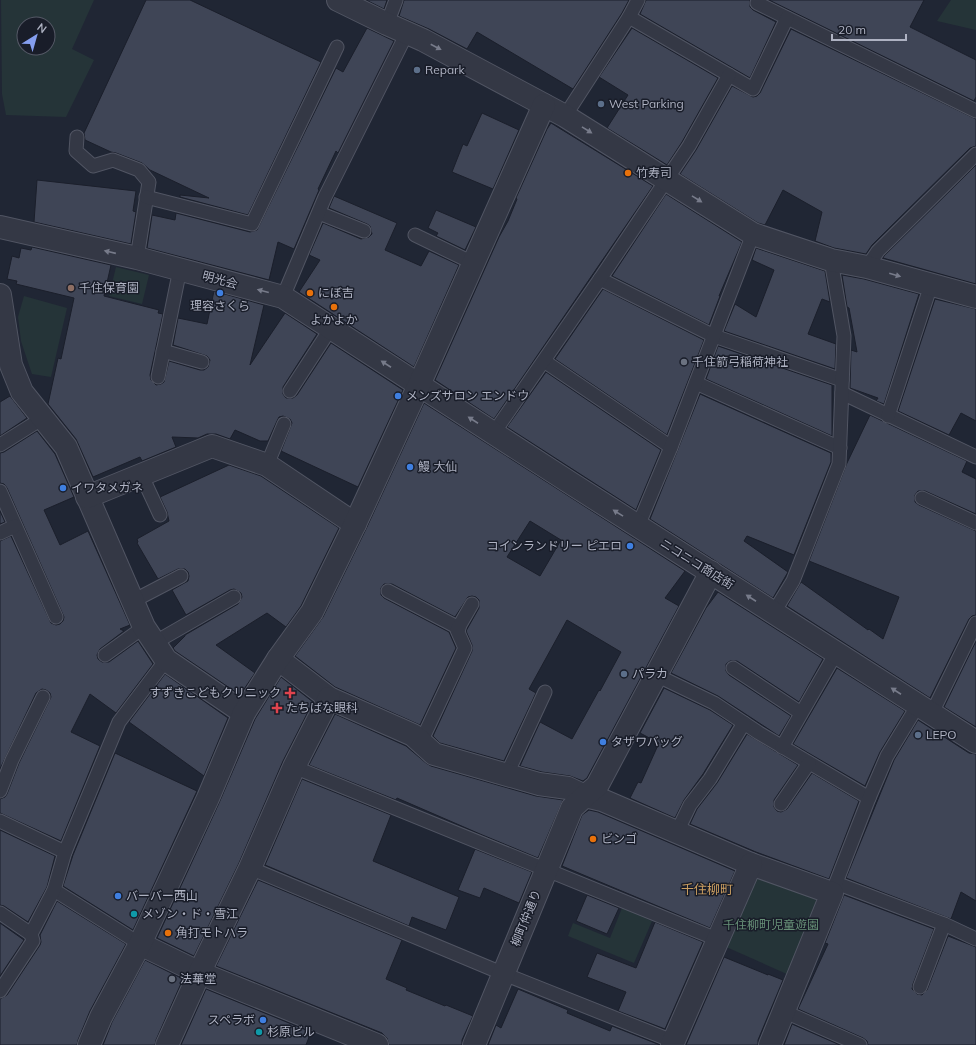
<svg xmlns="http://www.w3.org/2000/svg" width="976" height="1045" font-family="Mulish,'Noto Sans JP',sans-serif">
<rect width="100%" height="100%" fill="#202634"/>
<g fill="#253438" fill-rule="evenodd">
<path d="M1 0H94L72 49 94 60 66 117 6 115 2 94ZM24 24H48V48H24Z"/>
<path d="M951 0H976V30L937 21Z"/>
<path d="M116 267 149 275 142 304 109 296Z"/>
<path d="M24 296 67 308 51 377 32 374 21 341 18 317Z"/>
<path d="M755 872 815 896 818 905 789 975 724 946Z"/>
<path d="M622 908 652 921 634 963 568 936 573 923 610 938Z"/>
</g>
<g fill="#3f4556" stroke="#1b1f2b" fill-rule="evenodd">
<path d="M146 0H190L321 62 248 215 180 197V195L209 198 150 170 142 163 116 153 111 152 85 140 84 133Z"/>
<path d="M366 0H387L384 9Z"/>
<path d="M404 0H629L622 13 573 89 477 32 467 49 429 29 399 16Z"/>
<path d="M646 0H750V7L753 10 776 22 750 78 640 14Z"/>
<path d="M769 0H924L910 27 976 60V97L974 101Z"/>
<path d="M367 28 394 41 338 153 336 151 318 189 319 190 294 249 278 242 269 280 147 248 152 215 175 220 176 213 250 232 257 230 336 68 343 72Z"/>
<path d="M632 28 718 78 682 142 667 165 607 128 628 95 599 77Z"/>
<path d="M791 29 976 119V146L970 148 872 245 866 254 834 248 815 241 822 212 783 190 765 225 758 223 680 174 696 150 732 86 753 97 757 96 760 93Z"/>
<path d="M482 113 519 130 493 189 452 172 463 144 467 146Z"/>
<path d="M551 123 653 186 494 419 435 380 499 237 508 221 517 199 516 198 547 129Z"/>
<path d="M976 165V284L883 258 884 256Z"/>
<path d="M37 180 136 191 133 211 136 212 131 244 34 222Z"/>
<path d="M666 194 742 242 719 296H720L709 325 612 276Z"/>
<path d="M334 196 397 223 385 250 421 266 429 251 459 265 414 367 299 292 320 260 309 255 323 223 361 239 369 237 372 234 370 226 367 224 329 208Z"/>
<path d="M436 210 476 227 465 250 436 236 438 233 428 228Z"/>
<path d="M32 247 111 265 104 296 159 310 158 313 163 314 150 375 151 380 156 385 161 384 164 382 169 361 200 370H204L208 367 210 360 207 356 173 345 178 318 207 324 214 291 264 305 250 365 285 313 317 334 283 387V394L286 398H293L297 395 331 343 403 390 358 487 281 451 292 423 290 419 283 416 279 417 277 421 268 441H260L235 430 230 439 216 434H207L198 438 172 437 176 447 142 461 140 457 93 477 76 439 48 404 58 358 61 359 74 298 16 284 17 281 7 279 12 256 19 258 21 248 31 250Z"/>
<path d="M756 248 825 271 830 302 822 299 808 334 836 344 835 369 724 331 735 304 756 317 774 270 752 260Z"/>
<path d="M842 275 864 279 919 294 884 404 876 401 878 398 850 388 851 350 857 352 849 308 847 307Z"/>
<path d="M603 289 704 340 667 435 555 359Z"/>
<path d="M935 299 976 309V421L961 413 949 435 898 411Z"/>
<path d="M718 346 832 385V436L706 379Z"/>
<path d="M546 372 661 450 636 510 507 427Z"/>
<path d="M700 394 831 453V462L794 555 747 536 744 541 788 572 773 598 650 519Z"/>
<path d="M10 396 27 418 0 436V402Z"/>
<path d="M424 403 685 571 665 598 679 606 587 778 583 781 570 776 542 772 520 766 540 722 572 739 599 690 600 691 621 652 567 620 529 689 536 693 504 761 440 743 433 736 472 651V645L466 631 479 608V600L476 597 472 596 468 597 455 617 392 584H384L381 588V595L384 598 449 632 456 648 420 725 335 687 295 656 323 617 366 529ZM530 521 561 540 540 576 507 557Z"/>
<path d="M870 415 967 461 962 472 976 479V514L925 491H918L915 495V502L919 505 976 531V615L972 616 969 619 930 698 787 606 801 582 868 630 869 629 883 639 899 597 809 561 847 463Z"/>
<path d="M37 431 55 454 74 497 44 510 60 545 88 531 130 625 120 629 124 631 100 649 97 655 98 659 102 662H109L138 641 153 664 116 713 90 694 71 732 100 746 61 841 0 813V799L5 797 7 794 19 763 51 697 50 693 46 690 42 689 36 693 0 769V541L11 536 51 623 56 625 60 624 63 621 64 617 7 488 4 484 0 483V453L4 452Z"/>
<path d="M229 465 261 476 339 528 301 606 286 627 267 613 216 645 255 673 240 695 175 651 173 648 185 636V635L238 604 242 597 241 593 234 589 230 590 186 615 172 590 188 581 189 576 188 572 185 569H178L158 579 137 543 138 542 137 539 169 521 167 512 160 497Z"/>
<path d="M0 511 5 522 0 524Z"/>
<path d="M718 592 823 659 799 702 737 661H730L726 664V671L729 675 791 716 779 736 718 696 671 673 706 608Z"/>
<path d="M976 641V727L944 707Z"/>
<path d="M837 668 905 711 880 752 865 786 793 744Z"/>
<path d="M165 674 228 718 204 776 129 722Z"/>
<path d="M281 677 313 702 283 761 239 863 194 956 157 938 219 803 255 719Z"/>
<path d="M664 688 710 710 733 725 703 774 684 800 675 818 630 798 638 782 641 783 659 743 640 733Z"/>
<path d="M335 714 406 746 426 763 431 766 536 796 563 800 538 858 480 834 397 798 396 800 309 765Z"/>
<path d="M918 720 969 753 976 754V901L961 892 951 919 846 878 894 760Z"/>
<path d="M747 734 798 765 774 800V807L777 811 781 812 787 809 812 773 859 801 829 879 756 852 690 824 697 809 717 783Z"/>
<path d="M115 753 197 791 133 930 63 886 73 855Z"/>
<path d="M302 779 391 815 373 861 459 897 446 930 412 917 409 926 265 865Z"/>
<path d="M589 810 598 812 735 871 710 928 562 866 582 815Z"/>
<path d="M0 830 55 856 47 887 28 922 4 906 0 905Z"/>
<path d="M475 849 532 872 519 903 484 888 480 898 458 890Z"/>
<path d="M258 880 402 940 386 979 407 988 406 990 445 1006 446 1005 473 1016 462 1040V1045H389L387 1038 382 1033 216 966Z"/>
<path d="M587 895 619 908 607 934 576 921Z"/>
<path d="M844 895 934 929 913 984 912 989 917 994 922 995 927 990 948 936 976 947V1045H868L867 1041 863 1038 798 1009 828 944 825 943Z"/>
<path d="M57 901 126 944 90 1011 78 1040 77 1045H0V999L7 995 40 945 41 942 40 935Z"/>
<path d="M655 922 703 942 665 1029 618 1011 626 992 587 977 597 953 636 968Z"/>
<path d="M0 923 24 940 0 976Z"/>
<path d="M724 957 768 975V974L783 980 758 1040V1045H686Z"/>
<path d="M145 960 183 979 156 1040 155 1045H103L112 1022Z"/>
<path d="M206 989 311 1032 306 1045H181Z"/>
<path d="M518 989 568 1010 567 1013 610 1031 612 1026 660 1045H488L496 1025 501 1028Z"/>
<path d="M792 1024 840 1045H784Z"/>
</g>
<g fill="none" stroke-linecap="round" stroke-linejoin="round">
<g stroke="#515563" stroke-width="15">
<g id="service">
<path d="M757 3 976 111"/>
<path d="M629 17 753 89 787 18"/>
<path d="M387 24 396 0"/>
<path d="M565 116 629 17 638 0"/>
<path d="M77 137 76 151 93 166 113 160 139 170 149 182 137 258"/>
<path d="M146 197 252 224 337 47"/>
<path d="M319 213 364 231"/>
<path d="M415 235 473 263"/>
<path d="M867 267 878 251 976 154"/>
<path d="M600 279 714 336 842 380"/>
<path d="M283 297 325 197 407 33"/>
<path d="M163 351 202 362"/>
<path d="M544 361 671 447"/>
<path d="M158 377 180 269"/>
<path d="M696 383 840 448"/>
<path d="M290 391 331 328"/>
<path d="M842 393 976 457"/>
<path d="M888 416 931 285"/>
<path d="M493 434 600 279 667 179 689 146 729 75"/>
<path d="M0 445 43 418"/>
<path d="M267 465 284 424"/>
<path d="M141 474 160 515"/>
<path d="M0 491 56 617"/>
<path d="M922 498 976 523"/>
<path d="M638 526 671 447 753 234"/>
<path d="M0 533 15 526"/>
<path d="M388 591 459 628"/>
<path d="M133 601 181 576"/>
<path d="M774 612 793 581 839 464 844 336 831 260"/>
<path d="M154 643 234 597"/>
<path d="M105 655 144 627"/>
<path d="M733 668 801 713"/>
<path d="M656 675 714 703 759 733 869 798"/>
<path d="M932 713 976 623"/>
<path d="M421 742 465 648 457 630 472 604"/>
<path d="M782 747 836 653"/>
<path d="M294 767 719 940"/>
<path d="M507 774 545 692"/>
<path d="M0 791 12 760 43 697"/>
<path d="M781 804 809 763"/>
<path d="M0 821 65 852"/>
<path d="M677 832 690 805 710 779 744 723"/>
<path d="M250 868 504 974 675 1042"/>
<path d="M836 883 944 924 976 939"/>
<path d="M54 890 140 944"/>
<path d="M832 893 869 798 887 756 918 705"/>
<path d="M0 913 31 934"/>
<path d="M920 987 944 924"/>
<path d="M0 991 33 941 31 934 54 890 65 852 119 722 166 660"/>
<path d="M783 1011 860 1045"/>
</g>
</g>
<g stroke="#515563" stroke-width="24">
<g id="minor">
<path d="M338 0 387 24 423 40 565 116 753 234 831 260 867 267 976 297"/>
<path d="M0 227 137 258 283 297 569 482 976 742"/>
<path d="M0 295 11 365 22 392 66 447 144 627 166 660 244 713"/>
<path d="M87 497 212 446 267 465 355 524"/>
<path d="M278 659 329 698 413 735 434 754 539 784 568 788 585 796 602 800 751 864 832 893 770 1045"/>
<path d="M140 944 200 973 377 1045"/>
<path d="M89 1045 101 1017 140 944 208 798 244 713 278 659 312 612 355 524 419 385 544 105"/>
<path d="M167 1045 205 961 250 868 294 767 329 698"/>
<path d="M474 1045 572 808 585 796 597 786 711 572"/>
<path d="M672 1045 751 864"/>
</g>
</g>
<use href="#service" stroke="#343845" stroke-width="13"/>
<use href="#minor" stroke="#343845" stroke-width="22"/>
</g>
<defs><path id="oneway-solid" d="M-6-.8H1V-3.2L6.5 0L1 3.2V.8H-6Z"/></defs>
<g fill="#777b8a">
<use href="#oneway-solid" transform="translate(436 47) rotate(28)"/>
<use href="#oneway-solid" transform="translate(587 130) rotate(32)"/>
<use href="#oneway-solid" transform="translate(697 199) rotate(32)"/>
<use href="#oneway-solid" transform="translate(110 252) rotate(-167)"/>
<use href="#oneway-solid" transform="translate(895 275) rotate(16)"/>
<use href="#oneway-solid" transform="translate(263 291) rotate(-165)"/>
<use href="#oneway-solid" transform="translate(386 364) rotate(-147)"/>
<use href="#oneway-solid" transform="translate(473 420) rotate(-147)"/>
<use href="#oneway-solid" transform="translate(618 513) rotate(-148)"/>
<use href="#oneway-solid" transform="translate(751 598) rotate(-147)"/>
<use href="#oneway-solid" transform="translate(896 691) rotate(-147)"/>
</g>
<g fill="#5c6f8a" stroke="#191d29" stroke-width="1.5">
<circle cx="417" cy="70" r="4"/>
<circle cx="601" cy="104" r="4"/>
<circle cx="624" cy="674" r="4"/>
<circle cx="918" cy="735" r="4"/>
</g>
<g fill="#e8710a" stroke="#191d29" stroke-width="1.5">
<circle cx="628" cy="173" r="4"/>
<circle cx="310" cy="293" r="4"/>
<circle cx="334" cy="307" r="4"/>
<circle cx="593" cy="839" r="4"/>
<circle cx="168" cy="933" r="4"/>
</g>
<circle fill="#8d6e63" stroke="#191d29" stroke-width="1.5" cx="71" cy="288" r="4"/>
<g fill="#3f7fe0" stroke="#191d29" stroke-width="1.5">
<circle cx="220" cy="293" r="4"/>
<circle cx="398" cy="396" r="4"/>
<circle cx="410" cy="467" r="4"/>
<circle cx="63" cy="488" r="4"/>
<circle cx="630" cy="546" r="4"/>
<circle cx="603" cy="742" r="4"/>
<circle cx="118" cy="896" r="4"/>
<circle cx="263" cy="1020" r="4"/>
</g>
<g fill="#6b7280" stroke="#191d29" stroke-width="1.5">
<circle cx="684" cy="362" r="4"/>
<circle cx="172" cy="979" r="4"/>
</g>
<g fill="#e0444e" stroke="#191d29" stroke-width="1.5">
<path d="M288 687h4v4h4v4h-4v4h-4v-4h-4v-4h4z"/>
<path d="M275 702h4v4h4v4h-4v4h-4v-4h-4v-4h4z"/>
</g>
<g fill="#0f9aa8" stroke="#191d29" stroke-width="1.5">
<circle cx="134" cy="914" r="4"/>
<circle cx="259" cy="1032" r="4"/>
</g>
<g text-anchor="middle" stroke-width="3" stroke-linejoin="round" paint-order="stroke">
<g font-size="12" fill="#aeb2c2" stroke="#191d29" text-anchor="start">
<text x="425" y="74">Repark</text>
<text x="609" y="108">West Parking</text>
<text x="636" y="177">竹寿司</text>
<text x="79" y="292">千住保育園</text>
<text x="318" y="297">にぼ吉</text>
<text x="220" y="310" text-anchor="middle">理容さくら</text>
<text x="334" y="324" text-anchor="middle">よかよか</text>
<text x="692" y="366">千住箭弓稲荷神社</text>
<text x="406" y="400">メンズサロン エンドウ</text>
<text x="418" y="471">鰻 大仙</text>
<text x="71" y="492">イワタメガネ</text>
<text x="622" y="550" text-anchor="end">コインランドリー ピエロ</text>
<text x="632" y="678">パラカ</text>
<text x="281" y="697" text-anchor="end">すずきこどもクリニック</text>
<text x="286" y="712">たちばな眼科</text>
<text x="926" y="739">LEPO</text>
<text x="611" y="746">タザワバッグ</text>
<text x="601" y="843">ビンゴ</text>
<text x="126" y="900">バーバー西山</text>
<text x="142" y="918">メゾン・ド・雪江</text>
<text x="176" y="937">角打モトハラ</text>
<text x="180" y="983">法華堂</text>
<text x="255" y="1024" text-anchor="end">スペラボ</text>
<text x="267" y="1036">杉原ビル</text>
</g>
<g font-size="12" fill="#aeb2c2" stroke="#191d29">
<text transform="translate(220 280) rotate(15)" y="4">明光会</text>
<text transform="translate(697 564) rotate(32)" y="4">ニコニコ商店街</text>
<text transform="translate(526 918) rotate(-68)" y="4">柳町仲通り</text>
</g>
<g font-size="12" fill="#679077" stroke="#191d29">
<text x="771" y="929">千住柳町児童遊園</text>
</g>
<g font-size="13" fill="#ca9e61" stroke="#191d29">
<text x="707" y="894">千住柳町</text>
</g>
</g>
<g transform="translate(36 36) rotate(37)"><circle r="19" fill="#191d29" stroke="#555966"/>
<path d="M0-3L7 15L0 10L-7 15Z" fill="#859eef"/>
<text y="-6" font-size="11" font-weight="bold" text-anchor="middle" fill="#aeb2c2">N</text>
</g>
<path d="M832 34v6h74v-6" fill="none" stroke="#aeb2c2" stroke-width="2"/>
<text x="838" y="34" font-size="12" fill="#aeb2c2" stroke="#191d29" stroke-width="3" paint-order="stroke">20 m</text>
</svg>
